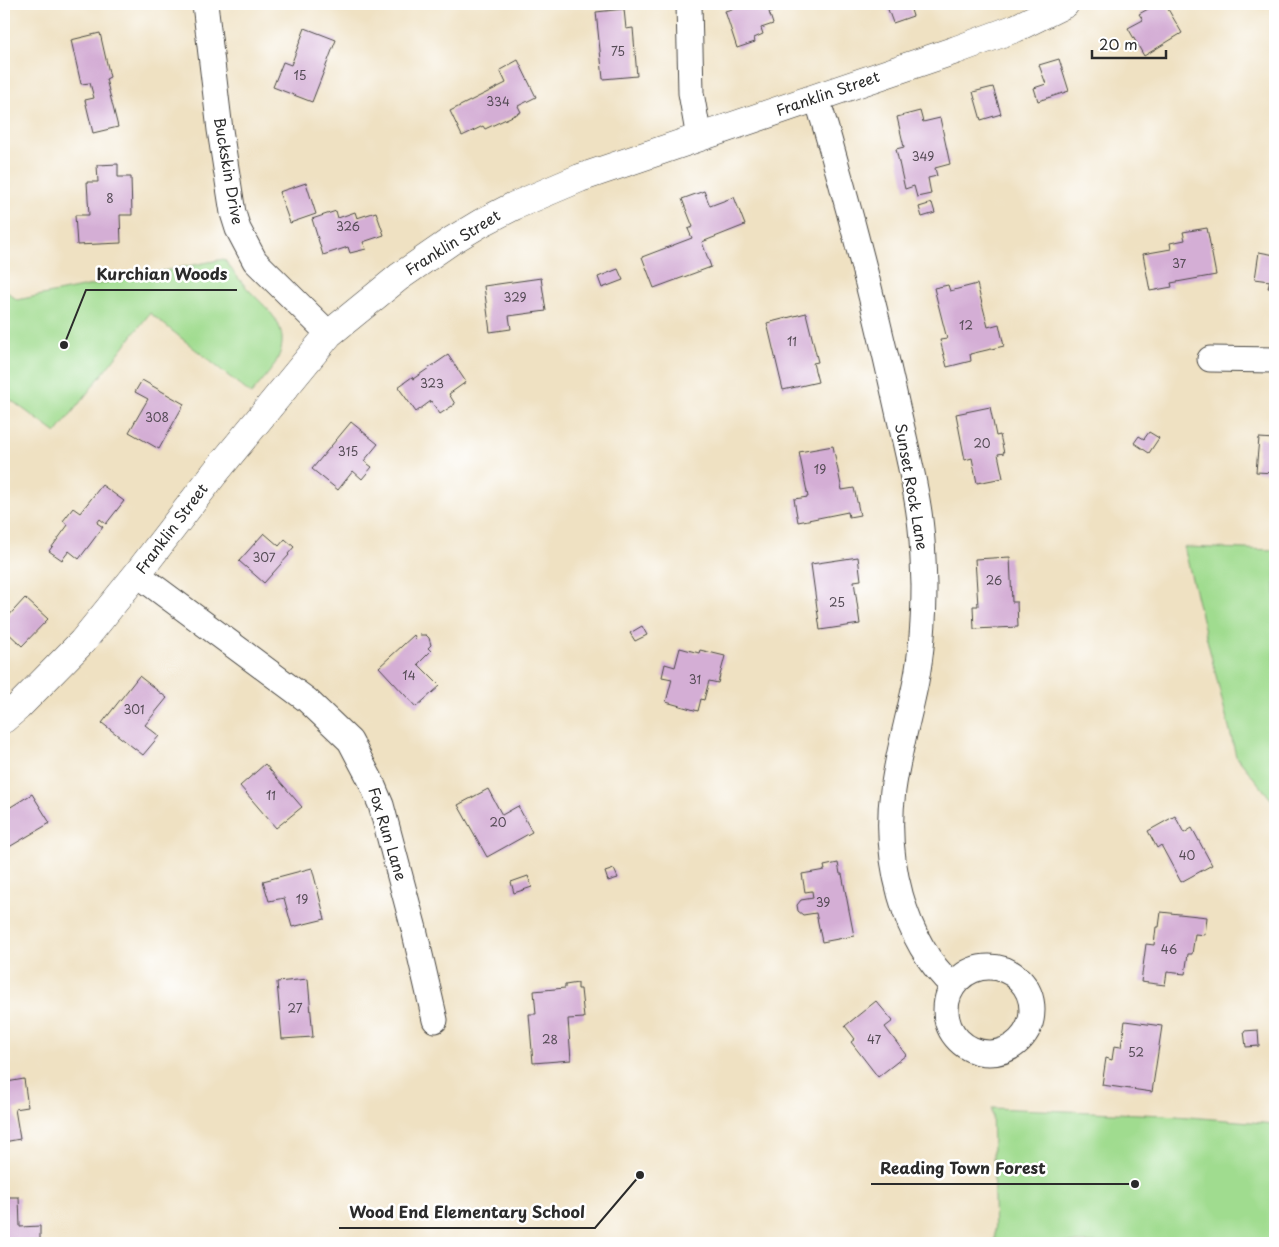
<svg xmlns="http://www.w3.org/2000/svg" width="1279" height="1247" font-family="'Playpen Sans',sans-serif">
<rect width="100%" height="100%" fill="#fff"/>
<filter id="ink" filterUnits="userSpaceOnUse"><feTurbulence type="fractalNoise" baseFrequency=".02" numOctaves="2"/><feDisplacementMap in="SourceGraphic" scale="10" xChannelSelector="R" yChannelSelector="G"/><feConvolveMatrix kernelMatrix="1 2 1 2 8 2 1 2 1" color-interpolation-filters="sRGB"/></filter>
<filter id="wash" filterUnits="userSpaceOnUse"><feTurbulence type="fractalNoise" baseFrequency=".0096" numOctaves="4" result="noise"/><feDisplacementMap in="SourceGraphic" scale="20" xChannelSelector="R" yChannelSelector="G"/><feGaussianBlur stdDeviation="1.12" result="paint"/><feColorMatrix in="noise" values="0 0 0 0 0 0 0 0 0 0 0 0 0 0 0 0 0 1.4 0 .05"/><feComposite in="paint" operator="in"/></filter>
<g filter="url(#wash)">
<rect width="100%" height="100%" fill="#efe1c2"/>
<g fill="#a0dc8f" stroke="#66845d">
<path d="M224 259C231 269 238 278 246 287 265 308 294 326 277 360 271 372 260 383 251 394L150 313 56 433 4 395V289L17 300Z"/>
<path d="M1184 547 1275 550V804L1236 756Z"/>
<path d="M992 1108 1164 1115 1275 1124V1243H995Z"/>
</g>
<g id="blocks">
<g fill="#d4aed5">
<path d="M734 4H781V9L769 12 773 24 761 28 763 34 754 38 755 42 737 48 725 11 735 8Z"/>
<path d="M886 4H909L913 16 893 23Z"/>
<path d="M1157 4H1165L1182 33 1144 56 1128 28 1143 20 1139 14Z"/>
<path d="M624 9 626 29 633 28 637 76 603 79 596 12Z"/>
<path d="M305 28 336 40 312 102 273 87 283 62 291 65Z"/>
<path d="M100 33 110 77 106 79 118 127 93 133 85 100 94 98 90 83 81 84 71 40Z"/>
<path d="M1059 59 1069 91 1038 101 1034 88 1046 84 1039 65Z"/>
<path d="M518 60 536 97 518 106 521 112 485 129 483 126 462 136 450 111 506 83 500 70Z"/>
<path d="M993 87 1001 114 981 120 973 92Z"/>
<path d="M920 111 923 122 940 118 950 164 935 168 937 176 928 178 931 194 917 197 914 186 905 189 896 149 904 147 897 117Z"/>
<path d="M118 164V177H131L132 215H120L121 243 77 245 75 215H89L87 182H98L97 165Z"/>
<path d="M306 183 316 214 290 223 279 192Z"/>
<path d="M704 191 710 206 734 197 745 225 702 242 711 267 654 288 642 257 692 238 688 229 693 227 682 199Z"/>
<path d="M932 203 935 213 922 217 919 207Z"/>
<path d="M336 211 338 218 355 212 357 218 376 212 384 235 363 242 366 249 350 253 348 247 323 255 312 219Z"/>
<path d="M1207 228 1216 275 1171 283 1172 287 1150 291 1143 254 1171 249 1170 243 1185 240 1183 232Z"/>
<path d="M1259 252 1275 255V289L1268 288 1270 281 1255 279Z"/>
<path d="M618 269 623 280 602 288 598 277Z"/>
<path d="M541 278 546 311 509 316 511 329 490 332 484 286Z"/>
<path d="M977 284 988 327 999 324 1004 346 970 354 971 361 947 367 940 340 947 339 934 288 948 285 950 291Z"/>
<path d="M806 313 818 362 813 363 818 382 783 390 767 323Z"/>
<path d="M448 355 466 382 449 394 455 404 440 414 431 401 416 412 398 387 412 377 413 379Z"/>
<path d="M142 380 184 404 159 449 129 432 148 399 135 392Z"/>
<path d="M990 407 996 436 1000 435 1004 453 998 454 1003 478 977 483 972 458 965 460 956 414Z"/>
<path d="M351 422 378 444 364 461 372 467 362 479 353 471 338 490 312 469Z"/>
<path d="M1149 432 1159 438 1149 453 1134 443 1139 436 1144 439Z"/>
<path d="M1259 438 1275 439V473L1256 472Z"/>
<path d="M833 446 842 490 854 488 860 515 849 517 848 512 798 522 794 499 808 497 799 452Z"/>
<path d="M102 485 124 501 106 524 100 519 97 523 103 527 79 559 69 551 62 560 49 551 68 525 63 521 73 508 80 513Z"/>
<path d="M264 533 279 546 285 539 294 547 288 554 289 555 264 583 239 561Z"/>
<path d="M858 557 861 580 854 581 860 624 820 630 811 564Z"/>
<path d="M1010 557 1012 602H1017L1018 627 974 629 973 606H978L975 559Z"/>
<path d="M25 598 48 619 22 646 4 629V621Z"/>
<path d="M642 626 647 635 635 641 630 633Z"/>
<path d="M414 635 416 639 420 635H426L429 638 431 645 428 648 431 651 418 664 440 686 416 707 379 667Z"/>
<path d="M680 648 699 653 700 650 725 656 718 683 709 681 704 700 701 699 698 711 666 702 672 679 662 677 665 664 675 667Z"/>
<path d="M139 676 167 698 145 725 159 736 143 755 102 723Z"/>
<path d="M265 764 302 807 276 828 240 786Z"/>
<path d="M488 789 502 815 518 806 532 832 487 857 458 805Z"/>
<path d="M32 794 50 823 4 850V811Z"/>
<path d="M1175 816 1184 833 1192 828 1212 865 1181 882 1161 845 1157 848 1148 831Z"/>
<path d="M838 863 840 874H842L854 936 822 942 816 913 803 915 798 911 797 905 801 900 813 898 812 891 805 892 802 874 825 870 824 866Z"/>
<path d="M312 868 325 919 292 927 284 898 269 901 263 881Z"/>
<path d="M614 869 618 878 608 881 605 872Z"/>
<path d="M528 876 532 887 514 893 511 882Z"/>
<path d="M1161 912 1207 917 1205 935 1195 934 1192 954H1188L1185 974 1167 972 1165 985 1141 982 1146 944 1154 945 1156 927H1159Z"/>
<path d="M308 979 313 1037 282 1039 277 982Z"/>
<path d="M578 983V989H581L584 1018 568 1019 571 1060 533 1063 529 1014H536L534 991 565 988V985Z"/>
<path d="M876 1001 893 1021 885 1027 906 1055 878 1077 851 1042 855 1039 845 1026Z"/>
<path d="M1125 1021 1162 1026 1152 1092 1102 1085 1106 1058 1112 1060 1114 1046 1121 1047Z"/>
<path d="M1258 1030 1259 1046 1246 1047 1244 1031Z"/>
<path d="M24 1079 28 1107 15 1109 20 1139 4 1142V1086L8 1085 7 1082Z"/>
<path d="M4 1197H19L20 1227 40 1226V1243L4 1242Z"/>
</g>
</g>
</g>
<g filter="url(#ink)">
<use href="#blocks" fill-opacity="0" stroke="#484642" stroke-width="1"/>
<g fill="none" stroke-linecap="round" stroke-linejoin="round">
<g stroke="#484642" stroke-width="27">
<g id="street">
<path d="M205 4 220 130 233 213 238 229 255 261 329 334"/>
<path d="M689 4 691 93 699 138"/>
<path d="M817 98C846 196 872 294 894 393 903 435 915 478 920 520 923 542 923 563 924 585 924 617 922 650 916 681 909 717 898 753 893 790 884 856 902 940 953 986"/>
<path d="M1210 359 1275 360"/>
<path d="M137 574 307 700 350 741 370 779 381 805 414 929 435 1020"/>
<circle cx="989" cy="1010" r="43"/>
</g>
</g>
<g stroke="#484642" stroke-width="29">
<path id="secondary" d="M4 719 18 707 82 642 137 574 214 474 329 334 399 277 451 241 481 223 514 206 580 178 956 50 1016 28 1065 4"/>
</g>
<use href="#street" stroke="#fff" stroke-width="25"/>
<use href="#secondary" stroke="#fff" stroke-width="28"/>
</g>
</g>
<g text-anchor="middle" stroke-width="5" stroke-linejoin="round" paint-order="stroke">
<g font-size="12" fill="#554c56">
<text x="618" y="56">75</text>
<text x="300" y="80">15</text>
<text x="498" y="106">334</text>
<text x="923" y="161">349</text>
<text x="110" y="203">8</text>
<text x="348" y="231">326</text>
<text x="1179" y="268">37</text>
<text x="515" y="302">329</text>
<text x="966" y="330">12</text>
<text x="792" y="346">11</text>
<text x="432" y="388">323</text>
<text x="157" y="422">308</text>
<text x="982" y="448">20</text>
<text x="348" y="456">315</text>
<text x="820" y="474">19</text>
<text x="264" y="562">307</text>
<text x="994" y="585">26</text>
<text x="837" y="607">25</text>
<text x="409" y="680">14</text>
<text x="695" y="684">31</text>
<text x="134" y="714">301</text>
<text x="271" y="800">11</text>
<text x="498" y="827">20</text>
<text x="1187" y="860">40</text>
<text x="302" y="904">19</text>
<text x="823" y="907">39</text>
<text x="1169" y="954">46</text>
<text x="295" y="1013">27</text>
<text x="550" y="1044">28</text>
<text x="874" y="1044">47</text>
<text x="1136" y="1057">52</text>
</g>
<g font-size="15" fill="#2b2b2b" stroke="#fff">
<text transform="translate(828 94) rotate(-19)" y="5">Franklin Street</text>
<text transform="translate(228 171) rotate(80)" y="5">Buckskin Drive</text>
<text transform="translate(453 243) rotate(-32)" y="5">Franklin Street</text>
<text transform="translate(911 487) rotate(80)" y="5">Sunset Rock Lane</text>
<text transform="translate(172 529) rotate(-53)" y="5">Franklin Street</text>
<text transform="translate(387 834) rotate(73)" y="5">Fox Run Lane</text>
</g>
</g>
<path fill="none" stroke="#2b2b2b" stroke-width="2" d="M64 345L86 290H237M1135 1184L1056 1184H871M640 1175L595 1228H339"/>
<g fill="#2b2b2b" stroke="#fff" stroke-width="2">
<circle cx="64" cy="345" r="5"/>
<circle cx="1135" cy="1184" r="5"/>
<circle cx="640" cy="1175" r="5"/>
</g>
<g font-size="16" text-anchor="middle" font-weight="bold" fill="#2b2b2b" stroke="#fff" stroke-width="5" stroke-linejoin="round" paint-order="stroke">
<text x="162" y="280">Kurchian Woods</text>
<text x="963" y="1174">Reading Town Forest</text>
<text x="467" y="1218">Wood End Elementary School</text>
</g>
<rect width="1279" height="1247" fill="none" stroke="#fff" stroke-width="20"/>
<path d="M1092 50v8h74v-8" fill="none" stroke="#2b2b2b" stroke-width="2.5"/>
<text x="1099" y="50" font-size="15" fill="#2b2b2b" stroke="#ffffff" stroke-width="4" paint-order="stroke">20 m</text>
</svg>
